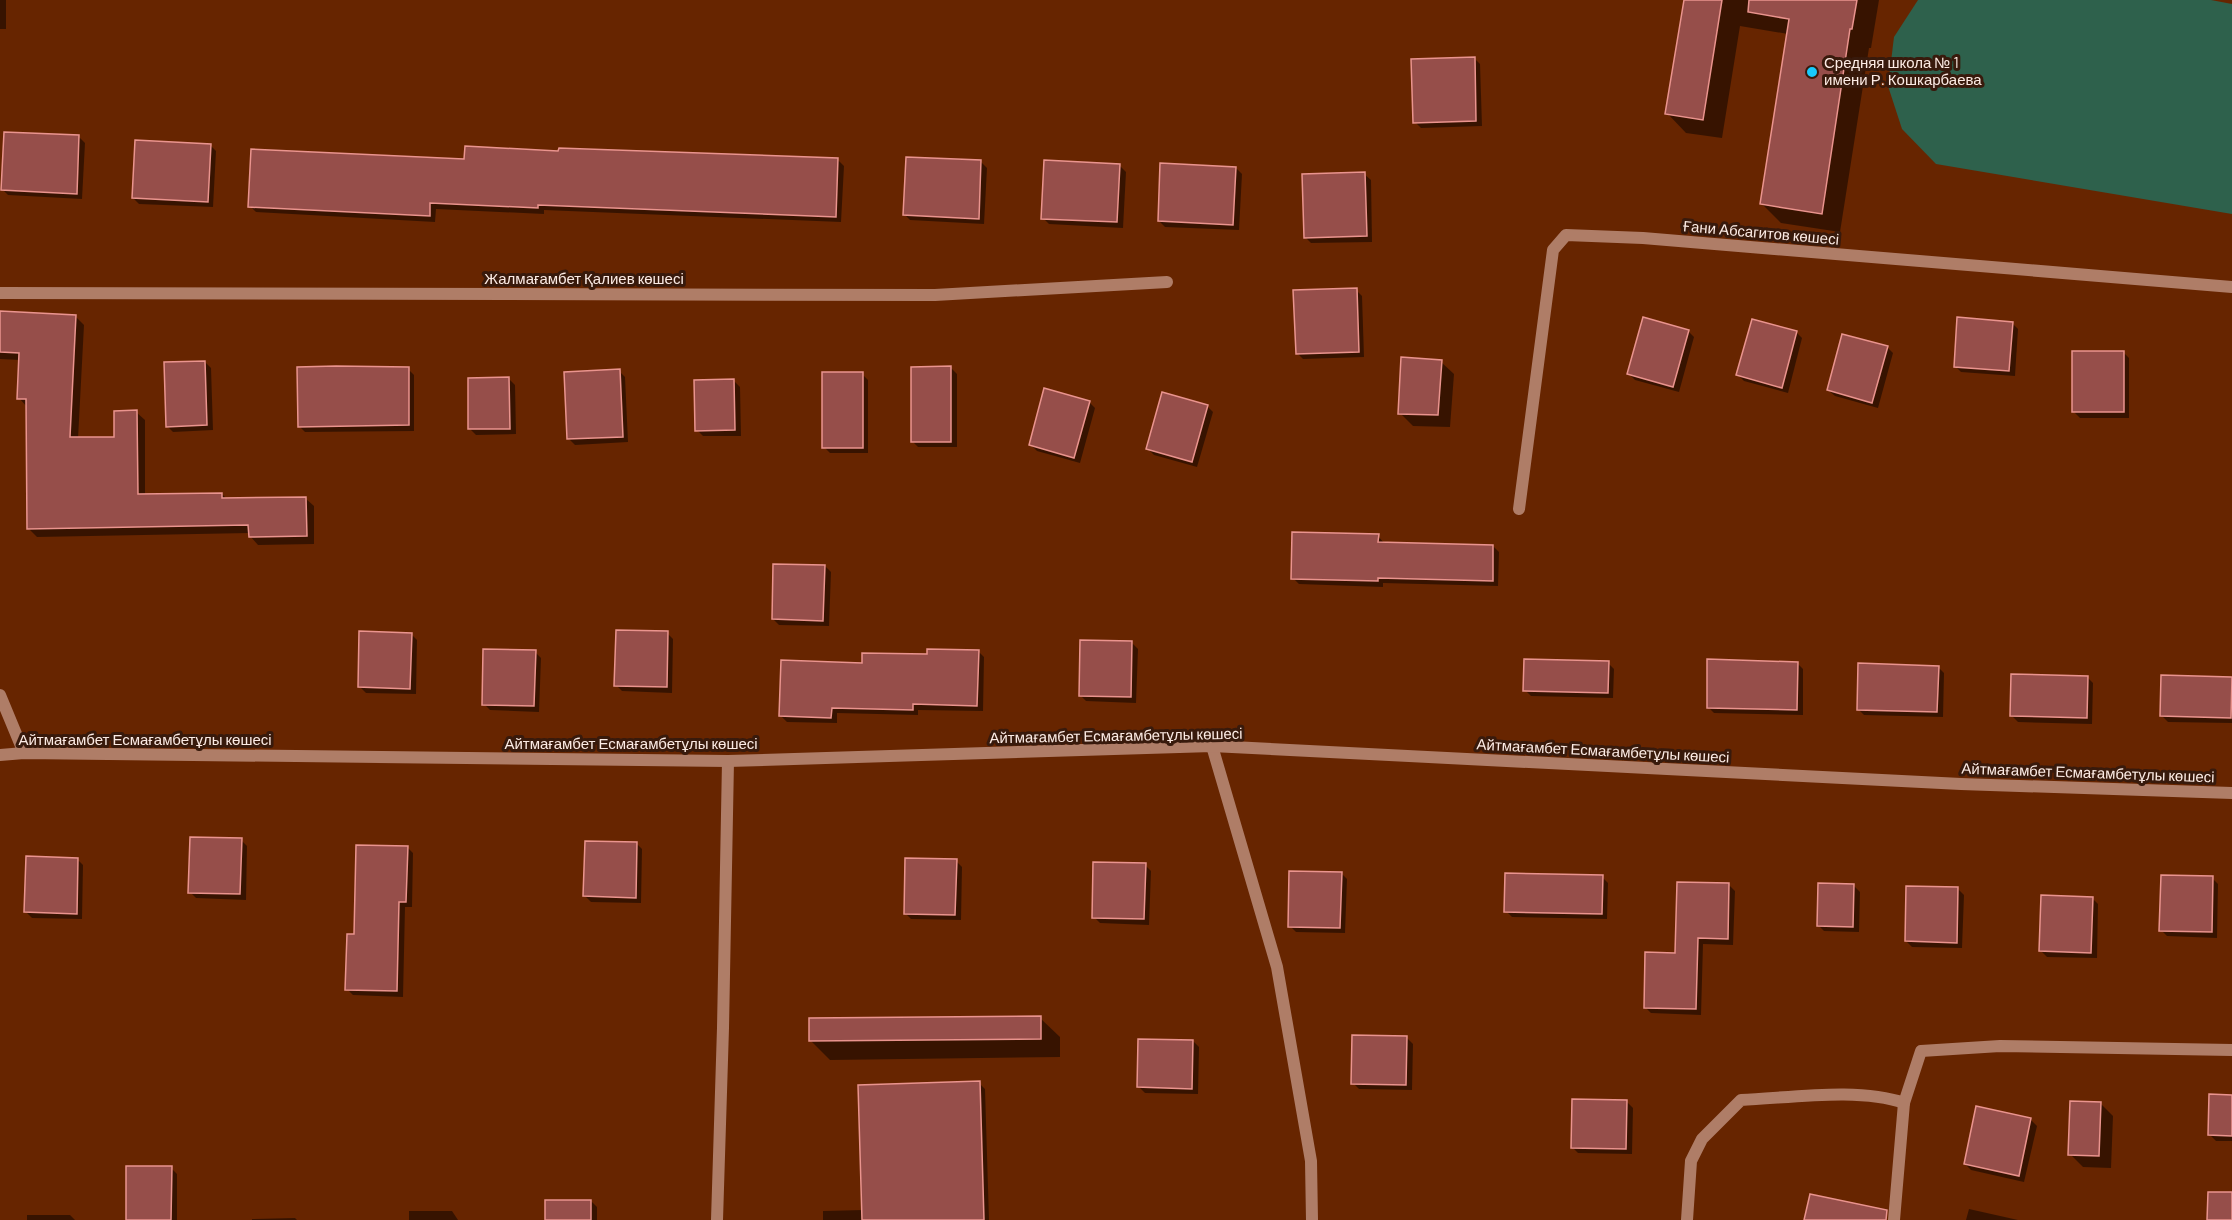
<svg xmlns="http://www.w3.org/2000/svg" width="2232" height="1220" font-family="Barlow,sans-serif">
<rect width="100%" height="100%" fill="#672500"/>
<path fill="#2e614c" d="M1918 0H2211L2232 4V214L1936 164 1902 129 1888 86 1894 37Z"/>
<g fill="#0007">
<rect x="0" y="0" width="6" height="29"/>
<path d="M1685 0H1879L1871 48H1869L1840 232 1781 223 1762 204 1788 34 1740 26 1722 138 1686 133 1667 113Z"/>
<path d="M1474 58 1480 64 1482 126 1421 128 1415 122Z"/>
<path d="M79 137 85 143 82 199 8 195 2 189Z"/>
<path d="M210 145 216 151 213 207 139 204 133 198Z"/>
<path d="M560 152 838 160 844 166 841 222 544 210V214L436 209 435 222 256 212 250 206 466 161Z"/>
<path d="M981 162 987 168 984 224 910 220 904 214Z"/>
<path d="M1120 166 1126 172 1123 228 1049 224 1043 218Z"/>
<path d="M1236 168 1242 174 1239 230 1165 227 1159 221Z"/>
<path d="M1364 174 1371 180 1372 242 1311 243 1305 237Z"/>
<path d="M1356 290 1362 296 1364 357 1303 359 1297 353Z"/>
<path d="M0 313 76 317 84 325 78 439H115L136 412 145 420V495L222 494 227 499 305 498 314 506V544L258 545 250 536V533L37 537 29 529 27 407 19 398 20 360 0 359Z"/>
<path d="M2012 323 2018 329 2015 376 1961 372 1955 366Z"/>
<path d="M1688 331 1694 337 1679 392 1635 380 1629 374Z"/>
<path d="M1796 332 1802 338 1788 393 1744 381 1738 375Z"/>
<path d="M1887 347 1893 353 1878 408 1835 396 1828 390Z"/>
<path d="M2123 352 2129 358V418H2080L2074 412Z"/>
<path d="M205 362 211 368 213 430 173 432 167 426Z"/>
<path d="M1441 362 1454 374 1450 427 1413 426 1400 413Z"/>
<path d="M951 368 957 374V447H918L912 441Z"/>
<path d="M408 369 414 375V431L305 432 299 426Z"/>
<path d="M619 371 625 377 628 442 575 445 569 439Z"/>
<path d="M862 374 868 380V453H830L824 447Z"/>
<path d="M509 379 515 385 516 434 476 435 470 429Z"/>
<path d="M734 381 740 387 741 436H703L697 430Z"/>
<path d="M1089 402 1095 408 1080 463 1037 451 1031 445Z"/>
<path d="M1207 406 1213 412 1197 467 1154 455 1148 449Z"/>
<path d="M1378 536 1384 543 1493 546 1499 552 1498 586 1383 583V587L1299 584 1293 578Z"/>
<path d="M825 566 831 572 829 626 779 625 773 619Z"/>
<path d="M667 633 673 639 672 693 622 691 616 685Z"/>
<path d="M411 634 417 640 416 694 366 693 360 687Z"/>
<path d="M1132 643 1138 649 1136 703 1086 701 1080 695Z"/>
<path d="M978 651 984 657 983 711 918 710V715L837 713V723L787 722 781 716 863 664Z"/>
<path d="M535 652 541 658 539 712 490 710 484 704Z"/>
<path d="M1608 663 1614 669 1613 698 1531 696 1525 690Z"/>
<path d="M1797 663 1803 669V715L1714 713 1708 707Z"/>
<path d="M1938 667 1944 673 1943 717 1864 715 1858 709Z"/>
<path d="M2087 677 2093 683 2092 724 2018 722 2012 716Z"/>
<path d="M2231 679 2232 723 2168 722 2162 716Z"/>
<path d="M241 840 247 846 246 900 196 898 190 892Z"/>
<path d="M636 843 642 849 641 903 591 902 585 896Z"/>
<path d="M407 847 413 853 412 907H405L403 997 353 995 347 989 355 936Z"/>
<path d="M77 859 83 865 82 919 32 918 26 912Z"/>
<path d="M956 861 962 867 961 920 911 919 905 913Z"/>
<path d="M1145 865 1151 871 1149 925 1100 923 1094 917Z"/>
<path d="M1341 873 1347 879 1345 933 1296 932 1290 926Z"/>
<path d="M1602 877 1608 883 1607 919 1512 917 1506 911Z"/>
<path d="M2212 878 2218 884 2217 938 2167 936 2161 930Z"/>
<path d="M1729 885 1735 891 1733 945 1703 944 1701 1015 1651 1013 1645 1007 1677 954Z"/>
<path d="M1854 886 1860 892 1859 932 1824 931 1818 925Z"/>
<path d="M1958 889 1964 895 1962 948 1912 947 1906 941Z"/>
<path d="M2092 898 2098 904 2097 958 2047 957 2041 951Z"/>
<path d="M1040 1018 1060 1037V1057L830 1060 810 1040Z"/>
<path d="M1407 1038 1413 1044 1412 1090 1359 1089 1353 1083Z"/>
<path d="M1193 1041 1199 1047 1198 1094 1145 1093 1139 1087Z"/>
<path d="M979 1083 985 1089 989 1220H823V1211L863 1210Z"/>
<path d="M2232 1096V1141H2216L2210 1135Z"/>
<path d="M1627 1102 1633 1108 1632 1154 1578 1153 1572 1147Z"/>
<path d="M2100 1103 2113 1116 2111 1168 2083 1167 2070 1154Z"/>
<path d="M1977 1108 2031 1120 2037 1126 2024 1182 1971 1170 1965 1164Z"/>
<path d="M171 1168 177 1174V1220H127Z"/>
<path d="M591 1201 597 1207V1220H547Z"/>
<path d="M1969 1209 2018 1220H1966Z"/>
<path d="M409 1211H452L458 1220H409Z"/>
<path d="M27 1215H70L75 1220H27Z"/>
<path d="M295 1218 297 1220H252V1219Z"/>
</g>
<g fill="#964e4a" stroke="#ea948e" stroke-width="1.5">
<path d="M1684 0H1722L1703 120 1665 114Z"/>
<path d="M1749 0H1857L1852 29H1850L1822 214 1760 204 1789 19 1748 12Z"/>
<path d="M1475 57 1476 121 1413 123 1411 59Z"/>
<path d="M4 132 79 135 77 194 1 190Z"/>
<path d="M135 140 211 144 208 202 132 198Z"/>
<path d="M465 146 558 151 559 148 838 158 836 217 538 205V208L430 203V216L248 207 251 149 464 159Z"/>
<path d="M906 157 981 160 979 219 903 215Z"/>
<path d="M1044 160 1120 164 1117 222 1041 219Z"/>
<path d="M1160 163 1236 167 1233 225 1158 221Z"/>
<path d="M1365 172 1367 236 1304 238 1302 174Z"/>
<path d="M1357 288 1359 352 1296 354 1293 290Z"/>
<path d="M0 311 76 315 70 437H114V411L137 410 138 494 222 493V498L306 497 307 536 249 537 248 525 27 529 26 399H17L19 353 0 352Z"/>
<path d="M1643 317 1689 330 1673 387 1627 374Z"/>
<path d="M1957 317 2013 322 2009 371 1954 367Z"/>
<path d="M1752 319 1797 331 1782 388 1736 375Z"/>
<path d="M1842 334 1888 346 1872 403 1827 390Z"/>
<rect x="2072" y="351" width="52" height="61"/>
<path d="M1401 357 1442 360 1438 415 1398 414Z"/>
<path d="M205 361 207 425 166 427 164 362Z"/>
<path d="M336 366 409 367V425L298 427 297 367Z"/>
<path d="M951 366V442H911V367Z"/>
<path d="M620 369 623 437 567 439 564 372Z"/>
<rect x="822" y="372" width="41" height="76"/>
<path d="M509 377 510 429H468V378Z"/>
<path d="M734 379 735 430 695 431 694 380Z"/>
<path d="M1044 388 1090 401 1074 458 1029 445Z"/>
<path d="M1162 392 1208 405 1192 462 1146 449Z"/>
<path d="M1292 532 1379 534 1378 542 1493 545V581L1378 578V581L1291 579Z"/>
<path d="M773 564 825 565 823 621 772 619Z"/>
<path d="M616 630 668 631 667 687 614 686Z"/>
<path d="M359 631 412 633 410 689 358 687Z"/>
<path d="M1080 640 1132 641 1131 697 1079 696Z"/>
<path d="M483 649 536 650 534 706 482 705Z"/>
<path d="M927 649 979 650 977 706 913 704V710L832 708 831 718 779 716 781 660 862 663V653L927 654Z"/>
<path d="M1524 659 1609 661 1608 693 1523 691Z"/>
<path d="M1707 659 1798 662 1797 710 1707 708Z"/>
<path d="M1858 663 1939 666 1937 712 1857 710Z"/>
<path d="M2011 674 2088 676 2087 718 2010 716Z"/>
<path d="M2161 675 2232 677 2231 718 2160 716Z"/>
<path d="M190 837 242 838 240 894 188 893Z"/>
<path d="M585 841 637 842 636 898 583 896Z"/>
<path d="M356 845 408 846 406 902H399L397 991 345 990 347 934H354Z"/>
<path d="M26 856 78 858 77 914 24 912Z"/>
<path d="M905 858 957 859 955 915 904 914Z"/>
<path d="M1093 862 1146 863 1144 919 1092 918Z"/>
<path d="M1289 871 1342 872 1340 928 1288 927Z"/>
<path d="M1505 873 1603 875 1602 914 1504 912Z"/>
<path d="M2161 875 2213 876 2212 932 2159 931Z"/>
<path d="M1677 882 1729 883 1728 939 1698 938 1696 1009 1644 1008 1645 952 1675 953Z"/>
<path d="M1818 883 1854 884 1853 927 1817 926Z"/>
<path d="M1906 886 1958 887 1957 943 1905 941Z"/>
<path d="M2041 895 2093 897 2091 953 2039 951Z"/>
<path d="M1041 1016V1039L809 1041V1018Z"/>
<path d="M1352 1035 1407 1036 1406 1085 1351 1084Z"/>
<path d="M1138 1039 1193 1040 1192 1089 1137 1087Z"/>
<path d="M980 1081 984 1220H862L858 1085Z"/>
<path d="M2209 1094 2232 1095V1136L2208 1135Z"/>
<path d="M1572 1099 1627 1100 1626 1149 1571 1148Z"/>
<path d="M2070 1101 2101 1102 2099 1156 2068 1155Z"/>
<path d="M1976 1106 2031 1118 2019 1176 1964 1164Z"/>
<path d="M126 1166H172L171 1220H126Z"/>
<path d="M2208 1192H2232V1220H2207Z"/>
<path d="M1810 1194 1887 1210 1886 1220H1804Z"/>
<rect x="545" y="1200" width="46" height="20"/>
</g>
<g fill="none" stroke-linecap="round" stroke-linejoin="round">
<g stroke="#af7d67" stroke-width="12">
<path d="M0 293 935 295 1167 282"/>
<path d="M1519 509 1553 250 1566 235 1643 238 2232 287"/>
<path d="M717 1220 723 1028 728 761"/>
<path d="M1687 1220 1691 1161 1702 1139 1741 1100C1790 1098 1859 1087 1904 1103"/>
<path d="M1894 1220 1904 1103 1921 1051 2000 1046 2232 1050"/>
</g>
<g stroke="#af7d67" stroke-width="12">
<path d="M0 695 24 753"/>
<path d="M1212 746 1277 967 1311 1161 1312 1220"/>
<path d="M0 755 24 753 728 761 1212 746 1961 784 2232 793"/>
</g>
</g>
<circle fill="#18cafc" stroke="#381a0c" stroke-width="2" cx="1812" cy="72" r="6"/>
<g text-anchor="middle" stroke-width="6" stroke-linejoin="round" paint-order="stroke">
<g font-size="15" fill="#fcebe4" stroke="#381a0c" text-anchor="start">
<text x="1824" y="68">Средняя школа № 1<tspan x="1824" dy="17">имени Р. Кошкарбаева</tspan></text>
</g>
<g font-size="15" fill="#fcebe4" stroke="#381a0c">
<text transform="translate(1761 233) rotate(5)" y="5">Ғани Абсагитов көшесі</text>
<text x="584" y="284">Жалмағамбет Қалиев көшесі</text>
<text transform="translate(1116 736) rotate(-1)" y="5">Айтмағамбет Есмағамбетұлы көшесі</text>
<text x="145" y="745">Айтмағамбет Есмағамбетұлы көшесі</text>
<text x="631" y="749">Айтмағамбет Есмағамбетұлы көшесі</text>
<text transform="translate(1603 751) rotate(3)" y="5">Айтмағамбет Есмағамбетұлы көшесі</text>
<text transform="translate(2088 773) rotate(2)" y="5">Айтмағамбет Есмағамбетұлы көшесі</text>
</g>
</g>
</svg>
